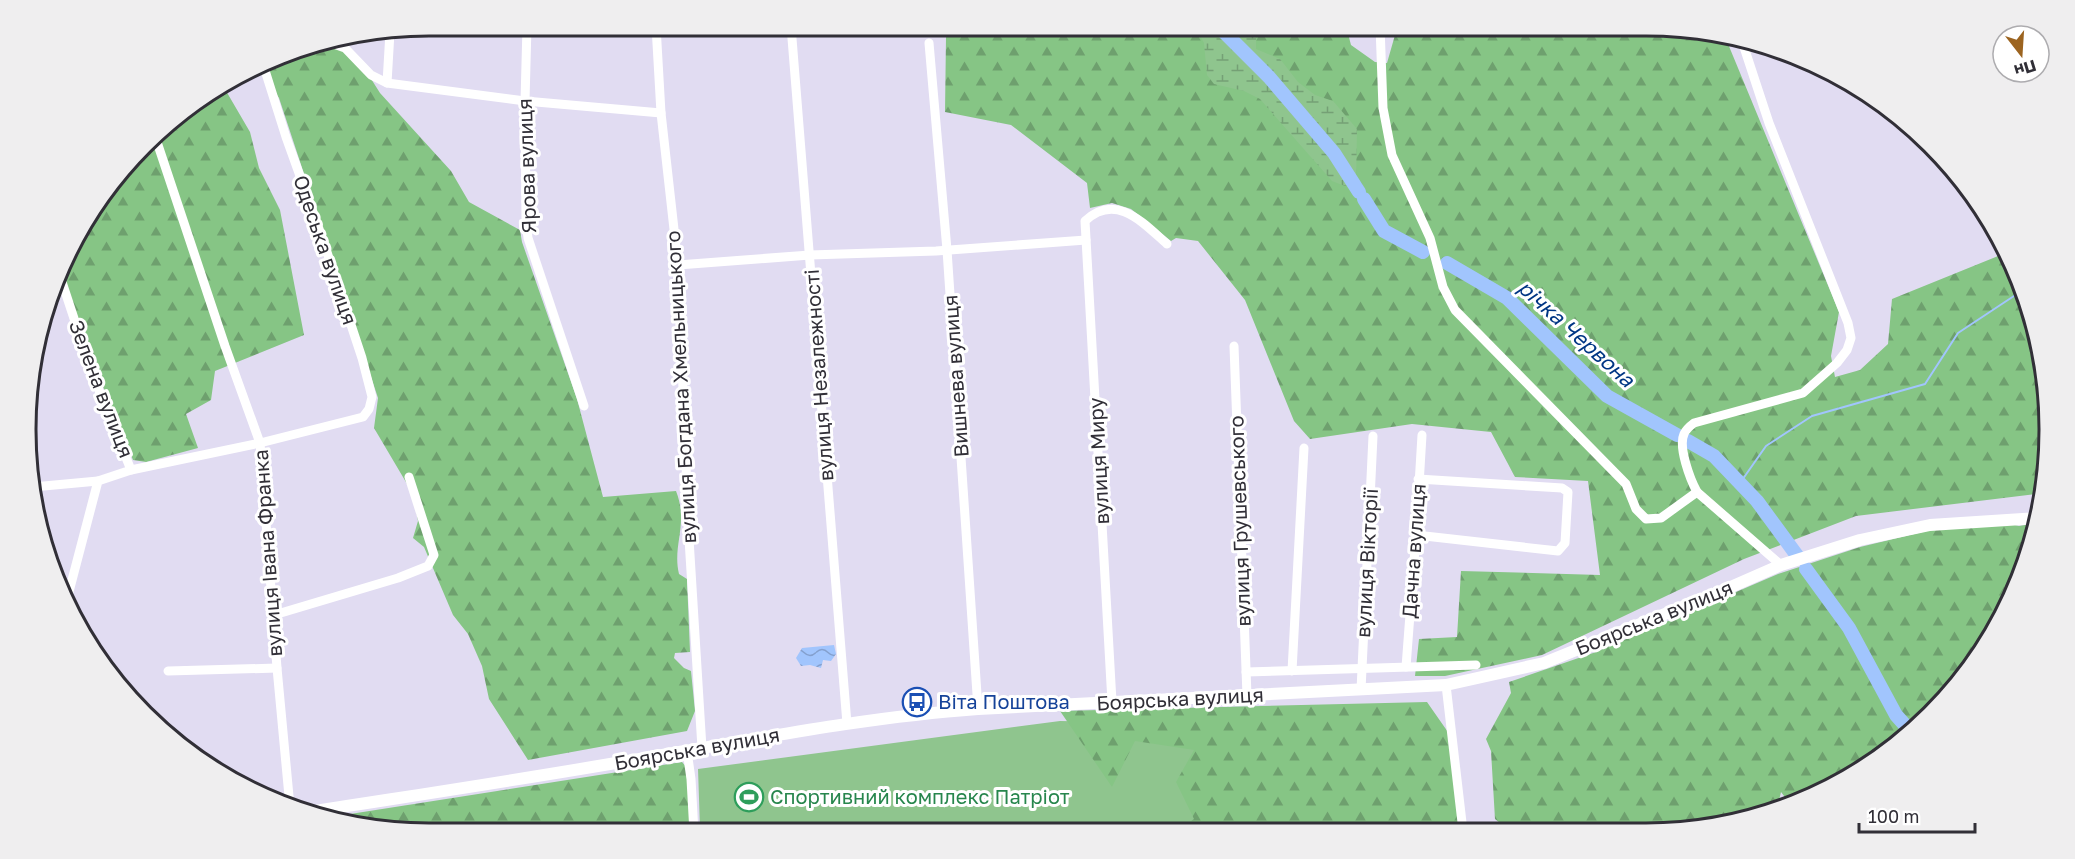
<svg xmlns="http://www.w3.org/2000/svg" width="2075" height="859" font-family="'Golos Text',sans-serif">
<defs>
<pattern id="forest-firs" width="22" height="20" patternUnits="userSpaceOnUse" patternTransform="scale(1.5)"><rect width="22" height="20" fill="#86c585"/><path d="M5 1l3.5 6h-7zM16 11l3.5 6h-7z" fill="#6ea06e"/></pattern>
<pattern id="wetland-marsh" width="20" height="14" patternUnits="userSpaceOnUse" patternTransform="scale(1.5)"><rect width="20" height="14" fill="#8fc58e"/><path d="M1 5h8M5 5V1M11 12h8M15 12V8" fill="none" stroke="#75a075"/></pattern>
<pattern id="water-waves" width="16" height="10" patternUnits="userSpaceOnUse" patternTransform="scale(1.5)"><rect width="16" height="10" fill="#a1c5fd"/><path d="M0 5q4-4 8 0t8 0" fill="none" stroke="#84a0ce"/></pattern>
</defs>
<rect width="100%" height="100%" fill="#e1dcf2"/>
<path fill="#8fc58e" d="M1060 721 1422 727 1456 831 702 833 701 828H700L698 769Z"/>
<g fill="url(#forest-firs)">
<path d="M951 26H1346L1351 45 1375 62 1387 63 1395 35 1407 26H1645L1726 39 1839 312 1831 356 1835 377 1860 370 1888 344 1892 299 2008 252 2036 325 2049 403 2046 482 2044 493 1856 516 1744 559 1542 655 1445 676H1415L1419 639 1457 637 1461 571 1600 575 1588 481 1515 477 1491 432 1412 424 1310 439 1294 421 1245 300 1198 241 1176 238 1171 241 1131 209 1112 203 1090 208 1087 183 1011 125 945 112 946 37Z"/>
<path d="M339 40 356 55 380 93 451 171 469 202 520 230 522 242 577 399 603 497 676 491C689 524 672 545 679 574L687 579 690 652 675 653 674 658 684 668 691 671 695 711 687 731 528 760 489 699 482 666 468 634 453 615 424 547 413 538 418 521 413 494 374 428 378 398 279 98 258 66 299 47Z"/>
<path d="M222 84 250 132 259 168 280 210 304 335 215 371 211 400 186 414 198 448 146 462 133 460 97 372 60 270 79 228 163 126Z"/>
<path d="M1998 521 2019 526 2037 523 2028 559 1982 654 1912 733 1800 803 1791 805 1781 792 1777 809 1699 830 1510 831 1495 819 1491 751 1486 739 1511 693 1509 682 1596 652 1778 574 1860 547 1931 530Z"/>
<path d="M1427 702 1450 735 1465 831H1177L1194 819 1176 782 1194 750 1135 741 1112 787 1060 711Z"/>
<path d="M682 762 694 776 696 833H430L331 817Z"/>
</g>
<path fill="url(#wetland-marsh)" d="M1195 26H1249L1256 38V49L1280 59 1298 82 1315 95 1333 101 1357 129 1356 181 1345 186 1332 181 1260 99 1244 91 1214 84 1207 75 1204 43Z"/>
<path fill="url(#water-waves)" d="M834 645 836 654 831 661 823 660 821 668 810 665 801 666 796 658 802 648Z"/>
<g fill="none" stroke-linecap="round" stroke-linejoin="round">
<path stroke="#a1c5fd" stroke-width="2" d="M1740 483 1766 446 1812 416 1925 384 1958 333 2023 290"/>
<g stroke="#a1c5fd" stroke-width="14">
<path d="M1218 26 1269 77 1334 153 1359 192"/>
<path d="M1364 199 1384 231 1423 252"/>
<path d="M1447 263 1507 298 1607 396 1677 435"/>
<path d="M1688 441 1714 456 1757 501 1798 557"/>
<path d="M1806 569 1849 628 1896 715 1912 733"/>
</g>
<g stroke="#fff" stroke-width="9">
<path d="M527 26 525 101 526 220 528 238 584 406"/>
<path d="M656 26 661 113 678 265 689 539 702 748"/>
<path d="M791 26 847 724"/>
<path d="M1380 26 1383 108 1392 155 1430 238 1443 287 1455 310 1626 484 1636 509 1646 519 1661 518 1697 492"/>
<path d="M1742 41 1769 123 1848 323 1851 338 1847 350 1837 363 1803 393 1694 423C1690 426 1686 429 1684 434 1678 447 1690 479 1697 492L1781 565"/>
<path d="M328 42 345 48 371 75 387 83 525 101 661 113"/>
<path d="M929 43 947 250 978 709"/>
<path d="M387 83 390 32"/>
<path d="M155 136 225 346 260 443 277 668 290 807"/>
<path d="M678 265 810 255 936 251 1086 240"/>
<path d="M59 273 92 373 131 470 98 481 66 603"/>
<path d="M1234 346 1247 696"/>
<path d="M131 470 260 443 363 417 369 409 372 397 362 358 323 240 286 137 263 64"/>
<path d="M33 487 98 481"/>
<path d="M1416 535 1558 551 1565 543 1568 492 1562 488 1418 479"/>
<path d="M274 615 398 578 428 566 434 555 409 477"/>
<path d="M1406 667 1416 535 1422 435"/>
<path d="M168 671 277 668"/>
<path d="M1292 671 1304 448"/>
<path d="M1246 672 1476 665"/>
<path d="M1446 685 1463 831"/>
<path d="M1361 690 1373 436"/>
<path d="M1112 702 1085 221C1116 192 1143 223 1167 244"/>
<path d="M687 751 691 779 694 833"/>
</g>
<path stroke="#fff" stroke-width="12" d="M303 813C430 793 558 774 685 751 783 734 880 716 978 709L1446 685 1544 663 1724 590 1781 565 1860 540 1930 525 2038 518"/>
</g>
<defs>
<g id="bus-ring" transform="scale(1.5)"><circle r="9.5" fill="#fff" stroke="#1a4fb4" stroke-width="1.5"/><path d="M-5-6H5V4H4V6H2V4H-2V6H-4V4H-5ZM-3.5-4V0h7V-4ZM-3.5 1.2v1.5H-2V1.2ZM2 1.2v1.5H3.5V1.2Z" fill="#1a4fb4"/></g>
<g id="stadium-ring" transform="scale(1.5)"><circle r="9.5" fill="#fff" stroke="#2e9e5b" stroke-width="1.5"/><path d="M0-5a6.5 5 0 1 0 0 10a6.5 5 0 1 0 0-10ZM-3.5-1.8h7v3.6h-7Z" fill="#2e9e5b"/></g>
</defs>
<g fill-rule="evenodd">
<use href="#bus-ring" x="917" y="702"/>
<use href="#stadium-ring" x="749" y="797"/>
</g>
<g text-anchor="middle" stroke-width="6" stroke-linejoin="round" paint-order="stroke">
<g font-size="20" fill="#312f37" stroke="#fff">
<text transform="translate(527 166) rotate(-92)" y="7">Ярова вулиця</text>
<text transform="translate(325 250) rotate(71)" y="7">Одеська вулиця</text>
<text transform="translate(819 375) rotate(-94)" y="7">вулиця Незалежності</text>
<text transform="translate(956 376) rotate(-94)" y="7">Вишнева вулиця</text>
<text transform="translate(681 387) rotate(-93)" y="7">вулиця Богдана Хмельницького</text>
<text transform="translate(101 389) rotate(69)" y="7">Зелена вулиця</text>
<text transform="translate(1099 461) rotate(-93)" y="7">вулиця Миру</text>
<text transform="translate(1240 521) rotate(-92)" y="7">вулиця Грушевського</text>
<text transform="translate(1414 551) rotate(-86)" y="7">Дачна вулиця</text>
<text transform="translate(268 553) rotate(-94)" y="7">вулиця Івана Франка</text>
<text transform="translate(1367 563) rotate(-87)" y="7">вулиця Вікторії</text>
<text transform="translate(1654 618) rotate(-22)" y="7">Боярська вулиця</text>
<text transform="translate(1180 699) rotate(-3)" y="7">Боярська вулиця</text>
<text transform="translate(697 749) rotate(-10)" y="7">Боярська вулиця</text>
</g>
<g font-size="20" fill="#164399" stroke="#fff" text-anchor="start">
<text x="938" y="709">Віта Поштова</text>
</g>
<g font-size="20" fill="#27864d" stroke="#fff" text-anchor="start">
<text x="770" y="804">Спортивний комплекс Патріот</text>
</g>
<g font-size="21" font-style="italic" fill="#003684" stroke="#fff">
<text transform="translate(1576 334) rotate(42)" y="7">річка Червона</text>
</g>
</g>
<path d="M0 0H2075V859H0ZM429 36H1646A393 393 0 0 1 2039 429V430A393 393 0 0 1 1646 823H429A393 393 0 0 1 36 430V429A393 393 0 0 1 429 36Z" fill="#efeeef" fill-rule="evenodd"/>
<path fill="none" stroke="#312f37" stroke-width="3" d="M429 36H1646A393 393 0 0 1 2039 429V430A393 393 0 0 1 1646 823H429A393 393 0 0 1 36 430V429A393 393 0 0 1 429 36Z"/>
<g transform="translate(2021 54) rotate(163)"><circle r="28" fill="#ffffff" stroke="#adacaf" stroke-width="1.5"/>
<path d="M0-4.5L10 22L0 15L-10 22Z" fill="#9c6420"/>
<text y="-9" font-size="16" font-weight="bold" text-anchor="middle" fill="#312f37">Пн</text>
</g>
<path d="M1859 823v9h116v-9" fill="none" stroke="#312f37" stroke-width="3"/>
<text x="1868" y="823" font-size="18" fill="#312f37" stroke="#ffffff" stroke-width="4.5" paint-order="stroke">100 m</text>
</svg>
